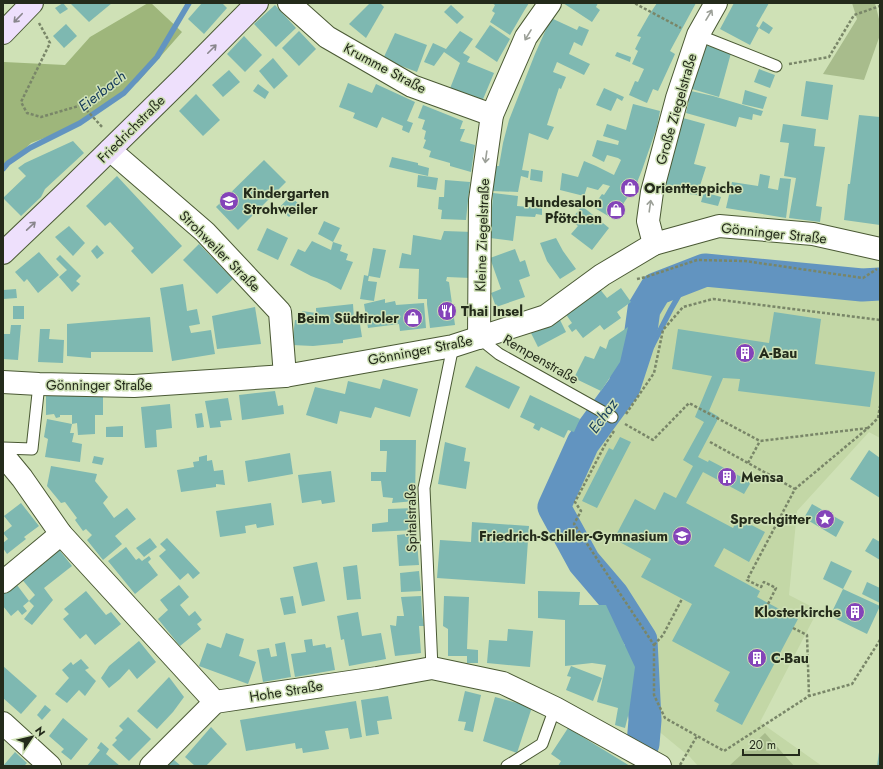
<svg xmlns="http://www.w3.org/2000/svg" width="883" height="769" font-family="Jost,sans-serif">
<rect width="100%" height="100%" fill="#cfe1b6"/>
<path fill="#c3d7a6" d="M705 270 862 285 880 284V438L869 432 797 511 789 595 818 610 760 722 822 766H698L690 757 645 720 641 640 613 596 584 562 554 507 583 443 624 387 640 338 644 309 656 289Z"/>
<g fill="#a8bc8c">
<path d="M852 3H875L880 23V35L864 80 823 74 857 19Z"/>
<path d="M765 733 794 766H729Z"/>
</g>
<path fill="#9eb67b" d="M148 3H151L182 32 138 82 82 124 31 143 3 170V64L4 62 65 65 90 37Z"/>
<g fill="none" stroke-linecap="round" stroke-linejoin="round">
<g stroke="#6294c0" stroke-width="5.5">
<path d="M3 169 8 163 30 148 80 123 124 93 157 57 189 3"/>
<path d="M634 354 652 346 671 309 690 276"/>
</g>
<path stroke="#6294c0" stroke-width="33" d="M643 744 645 720 641 640 613 596 584 562 554 507 583 443 624 387 640 338 644 309 656 289 705 270 862 285 880 284"/>
</g>
<g fill="#7eb8b1">
<path d="M63 3 68 9 60 14 55 8Z"/>
<path d="M70 3H112L89 22Z"/>
<path d="M202 3H222L227 8 204 34 188 19Z"/>
<path d="M370 3H380L384 7 366 38 349 24Z"/>
<path d="M492 3H529L524 11 510 35 490 22 495 13 492 11 495 5Z"/>
<path d="M563 3H598L596 7 600 10 592 22Z"/>
<path d="M657 3H696L670 51 675 54 658 91 653 89 647 103 629 95 635 81 638 82 644 69 632 64 638 51 635 49 641 37 637 36 649 15Z"/>
<path d="M734 3H769L756 26 759 28 750 45 720 29Z"/>
<path d="M275 5 296 28 276 47 254 24Z"/>
<path d="M451 5 464 17 457 24 444 12Z"/>
<path d="M551 18 577 30 579 26 589 30 582 46 574 42 569 54 590 64 584 75 557 62 553 72 566 77 561 89 559 88 547 125 554 127 548 140 529 133 522 170 529 171 528 178 521 176 518 192 492 191 495 166H499L503 143 509 120 535 54Z"/>
<path d="M763 21 773 28 769 34 759 28Z"/>
<path d="M66 24 77 36 64 48 53 36Z"/>
<path d="M490 25 510 39 497 62 475 47Z"/>
<path d="M299 31 316 49 299 66 282 48Z"/>
<path d="M460 31 473 39 463 53 470 57 467 62 494 73 481 104 449 91 460 63 444 52 434 66 424 62 433 43 446 49Z"/>
<path d="M395 33 427 45 417 72 383 59Z"/>
<path d="M244 36 262 55 245 72 227 54Z"/>
<path d="M705 45 731 53 719 97 692 89Z"/>
<path d="M617 52 631 57 630 62 615 56Z"/>
<path d="M273 58 288 76 274 89 259 71Z"/>
<path d="M759 69 775 75 770 88 754 82Z"/>
<path d="M229 70 240 82 223 97 212 85Z"/>
<path d="M806 81 833 85 828 120 801 116Z"/>
<path d="M348 83 372 93 376 84 415 102 407 121 413 123 409 133 402 130 403 126 382 117 377 128 353 118 355 113 339 107Z"/>
<path d="M258 84 269 92 265 99 253 91Z"/>
<path d="M604 88 624 97 622 101 617 98 611 111 596 105Z"/>
<path d="M745 90 767 97 763 109 742 104Z"/>
<path d="M691 91 713 96 763 111 761 116 753 114 752 120 739 117 736 127 686 113Z"/>
<path d="M196 94 220 120 203 136 179 111Z"/>
<path d="M633 104 660 111 657 127 642 170 636 185 623 204 615 220 593 207 602 194 604 195 610 186 603 184 598 190 587 187 584 196 560 190 562 173 578 177 584 161 596 166 614 175 621 160 618 158 607 155 604 162 592 156 597 140 618 145 619 141 603 136 607 124 626 130Z"/>
<path d="M423 105 463 121 460 129H465L460 141 475 145 471 172 450 166V163L429 157 431 151 423 148 426 140 424 139 426 131 422 129 425 120 418 118Z"/>
<path d="M859 115 880 117V225L844 220 848 184H850Z"/>
<path d="M683 118 705 124 694 164 706 167 697 195 663 191Z"/>
<path d="M783 124 816 129 814 146 825 147 816 206 822 207 820 222 789 218 796 178 784 176 789 143 780 142Z"/>
<path d="M73 141 84 153 45 189 41 197 21 216 3 198 26 176 18 168 25 163Z"/>
<path d="M392 157 418 163V165L429 168 428 176 389 167Z"/>
<path d="M264 160 286 182 238 230 216 207Z"/>
<path d="M531 169 543 171 542 182 530 180Z"/>
<path d="M760 174 770 176 768 188 778 190 780 178 791 179 786 218 726 208 732 182 758 186Z"/>
<path d="M418 175 438 178 436 190 417 187Z"/>
<path d="M117 176 182 246 152 274 131 251 134 248 110 222 105 226 86 206Z"/>
<path d="M445 180 470 182 466 220 441 219 442 210 438 209 439 197H444Z"/>
<path d="M704 192 721 197 718 206 701 202Z"/>
<path d="M493 193 518 196 517 206 542 208V215L536 214 535 217 516 216 513 241 490 238Z"/>
<path d="M290 196 300 205 289 217 279 208Z"/>
<path d="M582 206 609 228 592 250 571 234 578 226 571 220Z"/>
<path d="M324 221 340 228 333 242 318 234Z"/>
<path d="M69 226 85 243 73 256 55 237Z"/>
<path d="M267 228 288 238 278 260 257 250Z"/>
<path d="M444 231 473 232 471 278 447 277 446 281 449 282 455 325 430 328 427 304V299H418L419 269 399 268 402 253 411 255 413 235 441 240Z"/>
<path d="M556 238 563 251 576 269 560 279 547 261 540 243Z"/>
<path d="M312 241 331 250 333 242 342 245 340 251 348 254 346 260 353 262 341 290 327 282 311 276 290 265 298 249 305 252Z"/>
<path d="M199 244 233 279 217 294 183 260Z"/>
<path d="M97 245 104 253 97 259 91 251Z"/>
<path d="M373 248 386 250 380 278 369 276 368 281 377 282 374 301 360 299 364 275 368 276Z"/>
<path d="M515 249 520 262 525 260 530 276 519 280 525 297 496 307 491 293 501 289 490 258Z"/>
<path d="M39 252 59 275 38 293 27 279 24 282 15 272Z"/>
<path d="M60 255 81 276 76 281 80 284 72 292 59 277 67 270 56 259Z"/>
<path d="M183 284 187 311 197 309 200 324 189 326 191 333 211 330 215 354 172 361 160 288Z"/>
<path d="M599 288 607 298 621 288 631 302 617 312 621 318 604 330 600 325 583 338 576 329 572 332 568 326 572 323 565 313Z"/>
<path d="M16 289 17 298 3 299V290Z"/>
<path d="M385 299V303L395 301 396 305 424 303 426 328 400 331 399 324 368 328 364 304Z"/>
<path d="M353 304 354 319 359 318 362 337 343 340V343L313 346 292 345 295 320H302V311L316 313V308Z"/>
<rect x="13" y="306" width="11" height="13"/>
<path d="M255 307 261 344 217 349 212 316Z"/>
<path d="M774 312 821 319 815 364 875 372 870 407 738 391 740 379 723 378 709 411 719 417 698 457 708 462 709 460 751 482 744 494 703 472 686 503 733 528 738 518 765 532 749 562 724 548 714 566 760 591 757 597 798 619 742 725 716 711 719 704 714 701 730 672 672 641 692 604 641 577 651 559 614 539 635 499 655 510 664 492 676 498 693 466 683 460 704 422 695 417 712 376 672 369 678 329 769 343Z"/>
<path d="M558 316 566 332 538 347 530 331Z"/>
<path d="M150 317 153 352H91V358L67 356V324Z"/>
<path d="M11 325H21L18 360 3 359V334H10Z"/>
<path d="M628 327 620 362 601 391 574 378 585 356 594 359 600 346 606 349 609 340Z"/>
<path d="M40 329H50L49 339 64 340 63 363 38 362Z"/>
<path d="M476 366 520 387 509 409 465 387Z"/>
<path d="M383 379 418 389 410 417 375 407 371 418 340 411 337 424 306 415 315 387 345 394 348 381 380 389Z"/>
<path d="M275 391 278 406 283 405 284 414 242 420 239 395Z"/>
<path d="M103 393V415H95V434L78 435 77 423 72 424V415H60V417L56 418 54 414 46 415V395Z"/>
<path d="M530 395 580 419 574 432 568 430 564 438 541 427 539 431 533 428 535 424 520 417Z"/>
<path d="M228 398 232 420 220 421 221 427 210 428 205 401Z"/>
<path d="M170 404 172 428 156 430 157 447 145 448 141 407Z"/>
<path d="M202 413 204 427 197 428 195 414Z"/>
<path d="M47 419 72 424 70 433H74L72 442 82 444 80 462 45 457 48 439 44 437Z"/>
<path d="M123 426V437H106V427Z"/>
<path d="M620 437 631 442 597 508 582 501 609 448 613 450Z"/>
<path d="M380 440H416L415 501 392 503 393 498 383 497 381 481H371V472H386L387 451H380Z"/>
<path d="M445 442 466 448 464 461 470 462 466 489 438 484Z"/>
<path d="M869 450 880 458V498L850 479Z"/>
<path d="M290 453 293 474 248 482 245 461Z"/>
<path d="M207 455V461L212 460 214 471 223 470 225 485 216 484V487L181 492 177 470 194 467 193 462 199 461V457Z"/>
<path d="M94 456 104 458 102 465 92 463Z"/>
<path d="M51 466 97 474 95 481 108 497 103 503 114 518 127 508 136 519 115 536 122 544 103 560 87 540 92 535 86 529 83 531 75 520 77 518 65 502 61 503 47 486Z"/>
<path d="M331 471 335 502 322 504 321 500 302 503 298 475Z"/>
<path d="M21 503 39 526 24 537 26 539 7 554 3 548V543L8 539 3 533 12 526 4 516Z"/>
<path d="M271 503 274 525 257 528 256 524 245 526 246 533 220 537 216 511Z"/>
<path d="M812 504 844 522 836 537 804 518Z"/>
<path d="M415 508 416 530 372 532V524L388 522V509Z"/>
<path d="M472 522 529 526 525 584 437 578 440 540 471 542Z"/>
<path d="M416 533 419 565 399 566 397 535Z"/>
<path d="M150 538 157 547 144 557 136 548Z"/>
<path d="M167 538 200 573 193 579 188 573 180 580 159 556 166 550 160 544Z"/>
<path d="M873 538 880 542V560L865 551Z"/>
<path d="M57 547 72 566 44 588 53 600 32 625 24 619 34 606 29 601 23 606 27 611 22 615 18 610 11 616 3 606V590L14 581 29 601 35 595 20 577Z"/>
<path d="M126 547 136 560 139 558 142 561 149 556 151 559 148 562 158 575 135 594 108 561Z"/>
<path d="M831 561 852 571 843 589 880 606 867 634 830 616 843 589 823 579Z"/>
<path d="M317 562 325 601 302 606 293 567Z"/>
<path d="M357 565 361 599 347 600 343 567Z"/>
<path d="M419 571 421 591 401 592 400 573Z"/>
<path d="M867 582 880 588V603L862 594Z"/>
<path d="M179 585 189 597 180 605 189 616 195 611 202 620 197 624 201 629 180 646 158 619 168 610 160 600Z"/>
<path d="M86 591 106 615 111 612 121 624 95 645 86 634 80 639 63 619 69 614 64 609Z"/>
<path d="M538 591 580 592 579 605H606L635 667 629 712 625 728 615 725 618 708 597 702 606 665 592 663 565 666V620L538 618Z"/>
<path d="M293 596 296 613 284 615 280 598Z"/>
<path d="M421 596 422 614 424 626H419L421 653 395 656 390 625 396 626 397 616H404L401 597Z"/>
<path d="M444 596 469 597 467 649 478 650V663H467V656H448V629L443 626Z"/>
<path d="M358 612 362 636 381 633 386 659 349 666 344 639 341 640 337 616Z"/>
<path d="M508 629 533 631 530 667 487 663 489 640 507 641Z"/>
<path d="M226 633 244 639 239 656 256 662 248 684 199 666 207 643 221 648Z"/>
<path d="M312 639 313 646 325 644 326 648 331 647 335 670 295 677 291 654 306 652 304 640Z"/>
<path d="M139 641 156 662 137 679 129 669 120 679 109 688 101 678 109 666Z"/>
<path d="M285 642 291 677 263 682 257 650 269 648 271 657 277 656 275 644Z"/>
<path d="M81 659 89 668 85 670 96 681 85 696 79 690 67 703 55 694 69 678 62 670 71 662 73 665Z"/>
<path d="M3 666 37 696 21 714 3 698Z"/>
<path d="M571 666 602 678 593 701 566 690 571 677 567 676Z"/>
<path d="M169 677 184 697 173 712 157 729 137 711Z"/>
<path d="M465 691 481 695 473 732 464 730 466 722 458 721Z"/>
<path d="M388 696 392 719 377 721 379 734 366 736 361 700Z"/>
<path d="M495 697 532 707 517 753 483 741Z"/>
<path d="M356 701 362 737 350 739 348 728 325 731 329 749 303 753 302 748 296 749 295 743 246 751 240 720Z"/>
<path d="M45 705 51 710 42 720 37 715Z"/>
<path d="M128 717 151 739 129 761 112 745 117 740 115 738 123 730 119 726Z"/>
<path d="M63 718 88 739 71 760 61 752 64 749 49 736Z"/>
<path d="M211 727 227 744 206 766H195L185 757Z"/>
<path d="M568 728 630 766H558L561 761 551 754Z"/>
<path d="M101 742 109 749 106 754 120 766H87L100 750 97 748Z"/>
<path d="M15 752 27 763 24 766H3Z"/>
<path d="M879 752H880V766H877Z"/>
<path d="M173 759 181 766H167Z"/>
</g>
<g fill="none" stroke-linecap="round" stroke-linejoin="round">
<g stroke="#4a5934" stroke-width="13">
<g id="service">
<path d="M698 35 776 66"/>
<path d="M479 338 499 354 612 417"/>
<path d="M3 448 32 449 39 384"/>
<path d="M432 668 424 488 453 346"/>
<path d="M507 766 542 744 555 708"/>
</g>
</g>
<g stroke="#4a5934" stroke-width="24">
<g id="minor">
<path d="M289 3 327 37 412 86 492 115"/>
<path d="M110 150 205 232 280 312 285 376"/>
<path d="M654 244 648 221 652 192 677 98 698 35 716 3"/>
<path d="M479 338 480 200 492 115 526 37 550 3"/>
<path d="M3 382 39 384 134 386 285 376 453 346 546 316 602 275 654 244 719 226 813 234 880 249"/>
<path d="M3 455 22 478 61 534 215 702 377 678 432 668 503 683 555 708 660 766"/>
<path d="M3 582 61 534"/>
<path d="M3 723 50 766"/>
<path d="M151 766 215 702"/>
</g>
</g>
<g stroke="#4a5934" stroke-width="24">
<g id="secondary">
<path d="M3 33 32 3"/>
<path d="M3 253 68 191 184 77 257 3"/>
</g>
</g>
<g stroke="#798668" stroke-width="2.5" stroke-dasharray="3 2" stroke-linecap="butt">
<path d="M636 3V4L681 28"/>
<path d="M39 23 50 43 21 102 27 113 41 117 82 105 103 128"/>
<path d="M789 64 829 57 854 15 880 6"/>
<path d="M637 279 646 277 697 260 745 261 863 278 877 269"/>
<path d="M626 414 654 373 663 330 683 307 713 299 880 320"/>
<path d="M625 424 653 440 689 403 760 441 868 428"/>
<path d="M614 431 606 443 575 502 581 511 574 524 654 645V695L665 718 724 751 809 696 852 684 880 640"/>
<path d="M710 442 795 489"/>
<path d="M748 463 760 441"/>
<path d="M768 604 776 588 764 582 761 587 747 580 795 489 868 428 878 418 880 406"/>
<path d="M793 628 807 635 809 696"/>
<path d="M654 645 663 635 682 599"/>
<path d="M680 765 697 736"/>
</g>
<use href="#service" stroke="#fff" stroke-width="11"/>
<use href="#minor" stroke="#fff" stroke-width="22"/>
<use href="#secondary" stroke="#eee0fc" stroke-width="22"/>
</g>
<defs><path id="oneway-shaft" d="M-6 0H5M1.5-3L5.5 0L1.5 3" fill="none" stroke-width="1.6" stroke-linecap="round" stroke-linejoin="round"/></defs>
<g stroke="#9ca098">
<use href="#oneway-shaft" transform="translate(709 15) rotate(-59)"/>
<use href="#oneway-shaft" transform="translate(528 35) rotate(121)"/>
<use href="#oneway-shaft" transform="translate(486 157) rotate(98)"/>
<use href="#oneway-shaft" transform="translate(650 206) rotate(-82)"/>
</g>
<g stroke="#89868c">
<use href="#oneway-shaft" transform="translate(18 18) rotate(134)"/>
<use href="#oneway-shaft" transform="translate(212 49) rotate(-45)"/>
<use href="#oneway-shaft" transform="translate(31 226) rotate(-43)"/>
</g>
<defs>
<g id="shop-disc" transform="scale(1)"><circle r="9.5" fill="#8444b9" stroke="#cfe1b6"/><path d="M-5-2.5h2.3a2.7 3.5 0 0 1 5.4 0H5L5.5 6h-11ZM-1.5-2.5h3a1.5 2.3 0 0 0-3 0Z" fill="#fff"/></g>
<g id="school-disc" transform="scale(1)"><circle r="9.5" fill="#8444b9" stroke="#cfe1b6"/><path d="M0-5L7-2L0 1L-7-2ZM-4 1L0 2.5L4 1V4Q0 6-4 4Z" fill="#fff"/></g>
<g id="restaurant-disc" transform="scale(1)"><circle r="9.5" fill="#8444b9" stroke="#cfe1b6"/><path d="M-5-6h1v4h1v-4h1v4h1v-4h1v5L-1.5 .5V6h-2V.5L-5-1ZM5-6V6H3V1.5H1.5Q1.5-4 5-6Z" fill="#fff"/></g>
<g id="building-disc" transform="scale(1)"><circle r="9.5" fill="#8444b9" stroke="#cfe1b6"/><path d="M-4-6H4V6H1V3H-1V6H-4ZM-2.5-4.3h1.7v1.8h-1.7ZM.8-4.3h1.7v1.8H.8ZM-2.5-1h1.7V.8h-1.7ZM.8-1h1.7V.8H.8Z" fill="#fff"/></g>
<g id="sight-disc" transform="scale(1)"><circle r="9.5" fill="#8444b9" stroke="#cfe1b6"/><path d="M0-6L1.8-2.2L6-1.7L2.9 1.2L3.7 5.4L0 3.3L-3.7 5.4L-2.9 1.2L-6-1.7L-1.8-2.2Z" fill="#fff"/></g>
</defs>
<g fill-rule="evenodd">
<use href="#shop-disc" x="630" y="188"/>
<use href="#school-disc" x="229" y="201"/>
<use href="#shop-disc" x="616" y="210"/>
<use href="#restaurant-disc" x="447" y="311"/>
<use href="#shop-disc" x="413" y="318"/>
<use href="#building-disc" x="745" y="353"/>
<use href="#building-disc" x="727" y="477"/>
<use href="#sight-disc" x="825" y="519"/>
<use href="#school-disc" x="682" y="536"/>
<use href="#building-disc" x="855" y="612"/>
<use href="#building-disc" x="757" y="658"/>
</g>
<g text-anchor="middle" stroke-width="3" stroke-linejoin="round" paint-order="stroke">
<g font-size="14" fill="#242b1b" stroke="#cfe1b6">
<text transform="translate(385 68) rotate(28)" y="5">Krumme Straße</text>
<text transform="translate(676 109) rotate(-74)" y="5">Große Ziegelstraße</text>
<text transform="translate(131 129) rotate(-45)" y="5">Friedrichstraße</text>
<text transform="translate(774 233) rotate(6)" y="5">Gönninger Straße</text>
<text transform="translate(482 235) rotate(-88)" y="5">Kleine Ziegelstraße</text>
<text transform="translate(220 251) rotate(45)" y="5">Strohweiler Straße</text>
<text transform="translate(420 350) rotate(-11)" y="5">Gönninger Straße</text>
<text transform="translate(541 359) rotate(30)" y="5">Rempenstraße</text>
<text x="99" y="390">Gönninger Straße</text>
<text transform="translate(411 518) rotate(-91)" y="5">Spitalstraße</text>
<text transform="translate(286 691) rotate(-9)" y="5">Hohe Straße</text>
</g>
<g font-size="14" font-weight="bold" fill="#242b1b" stroke="#cfe1b6" text-anchor="start">
<text x="644" y="193">Orientteppiche</text>
<text x="243" y="198">Kindergarten<tspan x="243" dy="16">Strohweiler</tspan></text>
<text x="602" y="207" text-anchor="end">Hundesalon<tspan x="602" dy="16">Pfötchen</tspan></text>
<text x="461" y="316">Thai Insel</text>
<text x="399" y="323" text-anchor="end">Beim Südtiroler</text>
<text x="759" y="358">A-Bau</text>
<text x="741" y="482">Mensa</text>
<text x="811" y="524" text-anchor="end">Sprechgitter</text>
<text x="668" y="541" text-anchor="end">Friedrich-Schiller-Gymnasium</text>
<text x="841" y="617" text-anchor="end">Klosterkirche</text>
<text x="771" y="663">C-Bau</text>
</g>
<g font-size="15" font-style="italic" fill="#153b5a" stroke="#cfe1b6">
<text transform="translate(102 91) rotate(-38)" y="5">Eierbach</text>
<text transform="translate(603 416) rotate(-54)" y="5">Echaz</text>
</g>
</g>
<rect width="883" height="769" fill="none" stroke="#242b1b" stroke-width="8"/>
<g transform="translate(32 737) rotate(55)" stroke="#cfe1b6" stroke-width="3" paint-order="stroke">
<path d="M0-3L7 15L0 10L-7 15Z" fill="#242b1b"/>
<text y="-6" font-size="11" font-weight="bold" text-anchor="middle" fill="#242b1b">N</text>
</g>
<path d="M743 749v6h56v-6" fill="none" stroke="#242b1b" stroke-width="2"/>
<text x="749" y="749" font-size="12" fill="#242b1b" stroke="#cfe1b6" stroke-width="3" paint-order="stroke">20 m</text>
</svg>
